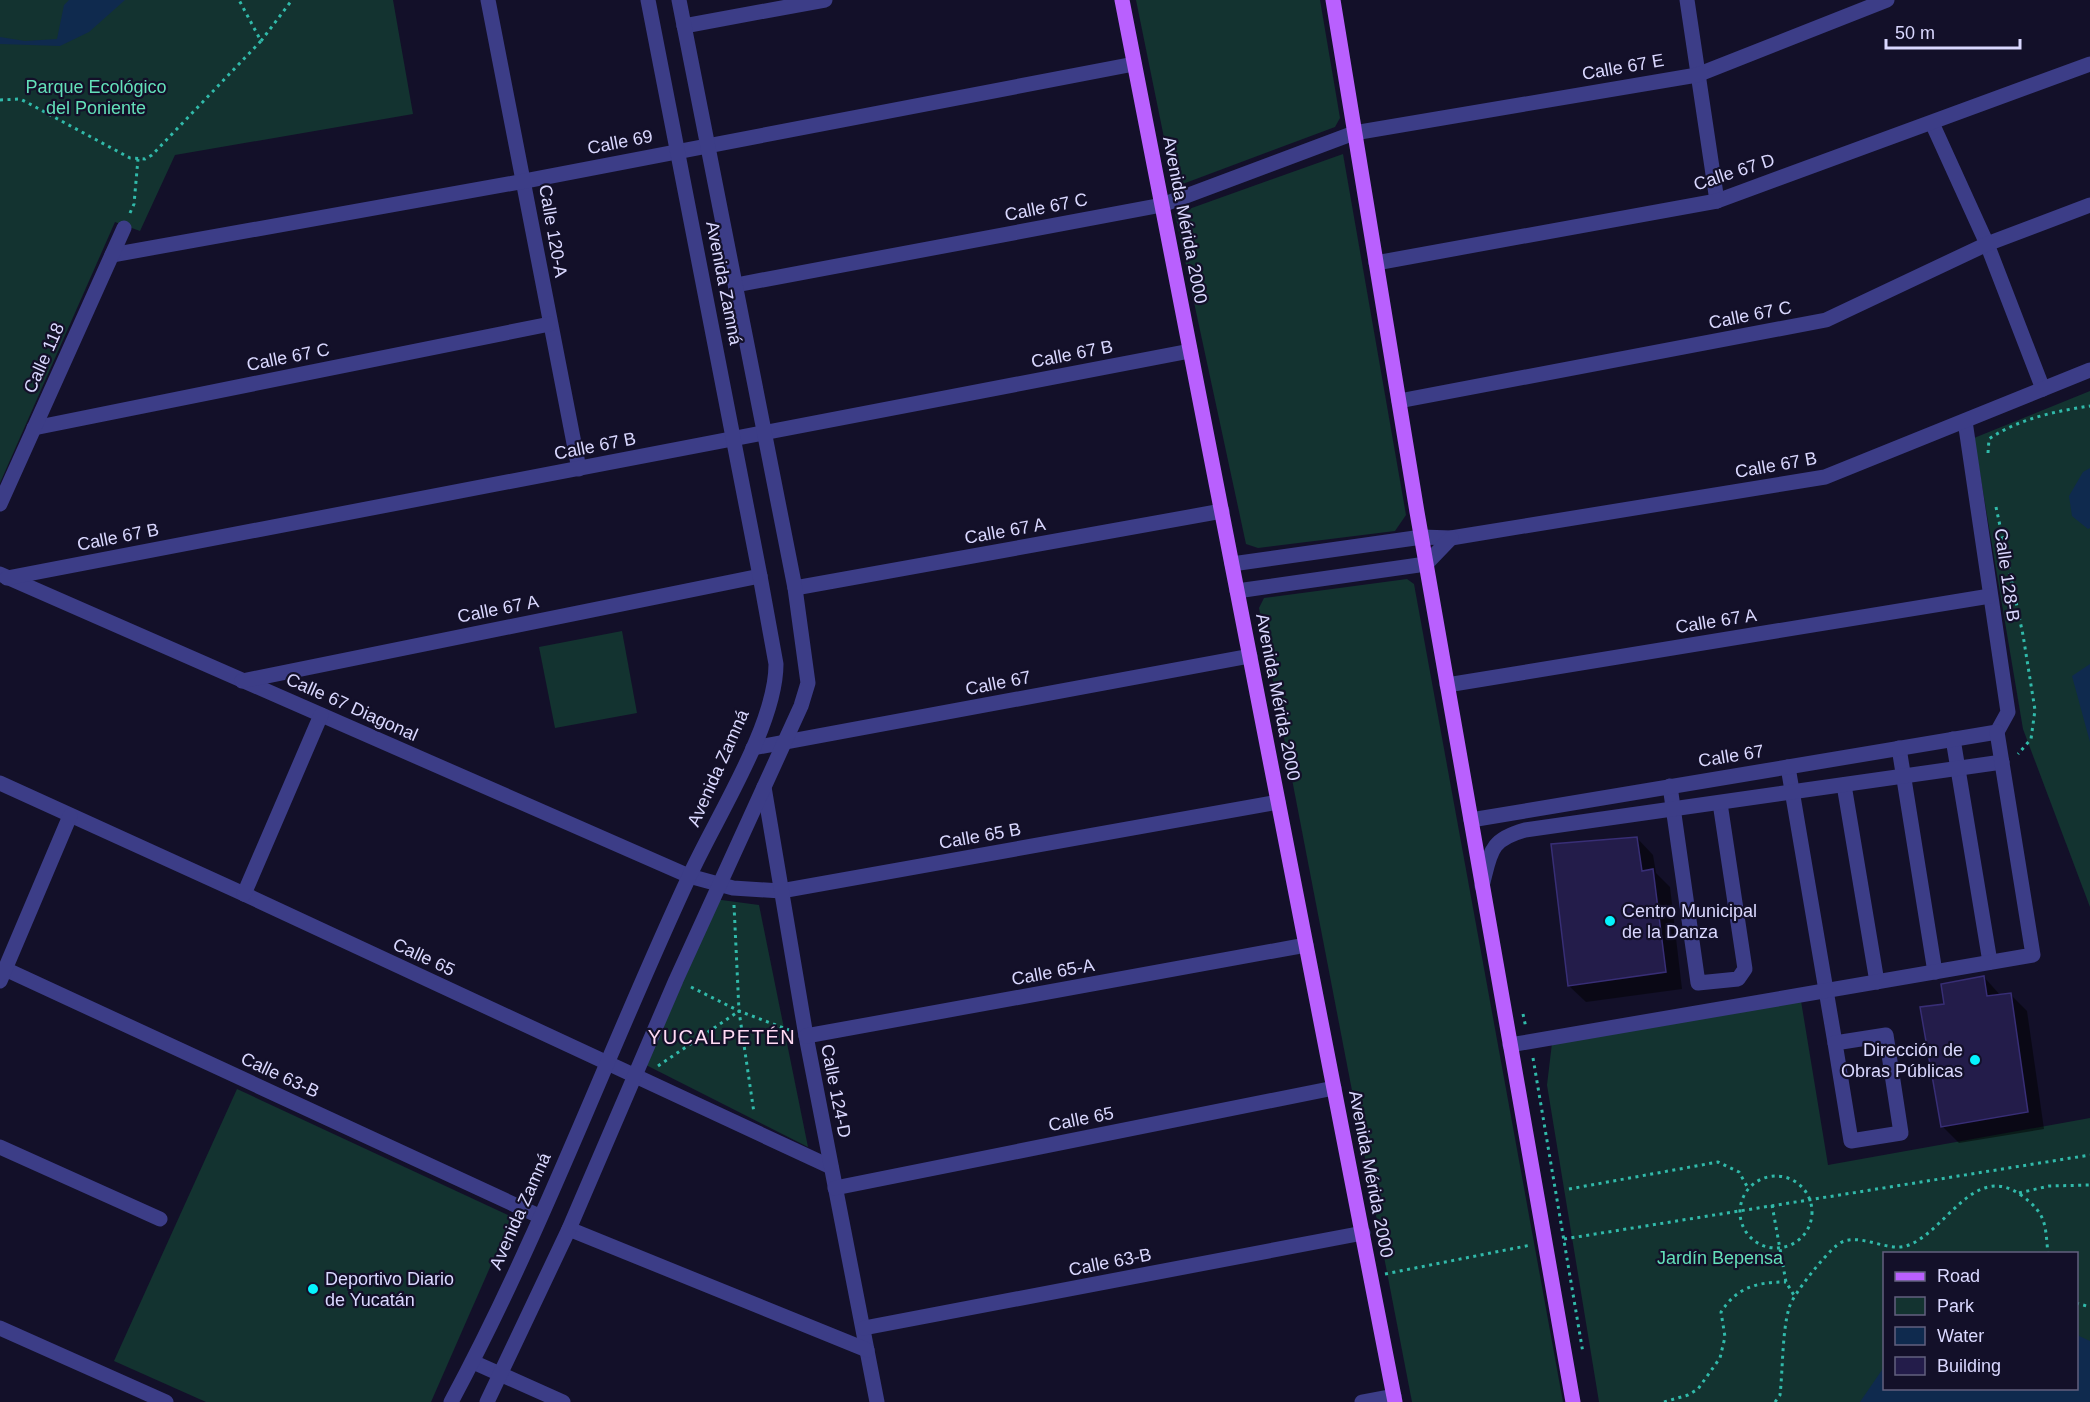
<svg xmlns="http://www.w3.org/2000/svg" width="2090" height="1402" font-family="Helvetica,sans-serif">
<rect width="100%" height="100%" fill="#131029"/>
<g fill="#133330" fill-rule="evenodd">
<path d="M0 0H393L413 114 175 155 140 231 115 222 0 483Z"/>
<path d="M1136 0H1320L1340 118 1335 127 1180 185 1173 182Z"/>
<path d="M1343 154 1406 515 1395 531 1258 548 1246 544 1175 214Z"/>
<path d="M2090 391V907L2023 729 1974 438Z"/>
<path d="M1407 579 1414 584 1563 1402H1412L1259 608 1264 598Z"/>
<path d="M622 631 637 713 555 728 539 647Z"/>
<path d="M714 899 759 905 808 1147 646 1065Z"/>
<path d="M1801 1001 1828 1165 2090 1118V1402H1599L1547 1085 1552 1043ZM1884 1254H2076V1388H1884Z"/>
<path d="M237 1089 512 1217 431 1402H206L114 1361Z"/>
</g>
<g fill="#0f2a4e">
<path d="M69 0H125L89 32 60 46 0 44V37L25 41 57 39 64 5Z"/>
<path d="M2090 468V528L2088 529 2072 516 2069 496 2083 472Z"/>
<path d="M2090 664V742L2072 676Z"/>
<path d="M2077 1335 2090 1341V1402H1860L1884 1367V1388H2076Z"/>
</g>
<g fill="#0007">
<path d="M1637 838 1653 855 1656 873 1670 887 1682 989 1586 1002 1569 986Z"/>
<path d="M1984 977 2001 996 2010 994 2027 1011 2044 1129 1959 1143 1942 1126 1945 1005Z"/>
</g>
<g fill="#231c4a" stroke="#382e76" stroke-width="1.5">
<path d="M1637 837 1642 871 1653 869 1666 972 1568 986 1551 844Z"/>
<path d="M1984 976 1987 996 2011 993 2028 1112 1941 1127 1920 1007 1944 1004 1941 984Z"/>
</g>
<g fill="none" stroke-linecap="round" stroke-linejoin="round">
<g stroke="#31baaa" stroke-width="3" stroke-dasharray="3 4.5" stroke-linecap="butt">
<path d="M261 41 292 0"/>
<path d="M0 100 20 99 28 103 130 158 145 159 152 155 261 41 239 0"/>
<path d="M130 213 134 204 138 159"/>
<path d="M1988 453 1989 439C2018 419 2056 411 2090 406"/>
<path d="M1996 507 2023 635 2035 710 2031 739 2018 754"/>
<path d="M734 905 739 1011 754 1113"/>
<path d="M691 987 739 1011 789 1030"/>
<path d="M1523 1014 1526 1028"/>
<path d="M1533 1058 1583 1353"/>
<path d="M658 1066 739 1011"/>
<circle cx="1776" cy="1212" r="36"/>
<path d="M1569 1189 1718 1162 1739 1172 1748 1188"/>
<path d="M2019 1193 2049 1186 2090 1185"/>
<path d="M1772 1205 1786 1282 1795 1297"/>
<path d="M1564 1239 2090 1155"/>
<path d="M1385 1274 1531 1245"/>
<path d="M2076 1303 2090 1307"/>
<path d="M1664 1402 1688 1395 1698 1389 1720 1358 1725 1337 1721 1312C1737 1287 1757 1282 1786 1282"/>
<path d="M1775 1402 1780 1395C1783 1368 1782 1333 1789 1308 1793 1294 1824 1256 1836 1246 1855 1229 1884 1252 1906 1246 1945 1234 1973 1161 2021 1195 2047 1214 2045 1224 2048 1254"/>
</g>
<g stroke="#3c3d87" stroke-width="15">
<path d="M488 0 579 469"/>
<path d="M1687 0 1717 201"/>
<path d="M684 26 825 0"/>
<path d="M1932 123 1987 244 2043 389"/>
<path d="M112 255 525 181 1134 64"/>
<path d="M1376 263 1717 201 2090 64"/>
<path d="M736 285 1162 205 1354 133 1697 75 1887 0"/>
<path d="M1399 401 1826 320 1987 244 2090 205"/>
<path d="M1965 421 2008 712 1997 732"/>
<path d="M34 428 550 324"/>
<path d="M0 504 124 228"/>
<path d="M1232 564 1422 537 1451 538 1825 477 2090 370"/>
<path d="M0 574 689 876 733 888 781 891 1278 802"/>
<path d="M7 578 1190 351"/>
<path d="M795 588 1222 511"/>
<path d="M1237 591 1426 564 1451 538"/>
<path d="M242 681 760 576"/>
<path d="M1447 685 1990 596"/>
<path d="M1953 739 1990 962"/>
<path d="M753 748 1250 656"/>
<path d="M1899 748 1935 972"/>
<path d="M1788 767 1835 1043"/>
<path d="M0 783 244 894 831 1167"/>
<path d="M1844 785 1877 982"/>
<path d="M1670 786 1698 983 1738 979 1745 969 1720 803"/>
<path d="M764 787 806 1036 877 1402"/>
<path d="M1471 820 1997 732"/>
<path d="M1482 886C1491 852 1489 840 1525 830L2002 762"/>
<path d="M244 894 321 715"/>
<path d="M5 969 539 1216"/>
<path d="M0 981 70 816"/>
<path d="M1886 1035 1901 1133 1851 1141 1835 1043Z"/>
<path d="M806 1036 1306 945"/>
<path d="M1510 1045 2033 955 1997 732"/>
<path d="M0 1147 160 1219"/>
<path d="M835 1188 1334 1088"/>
<path d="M569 1229 867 1350"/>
<path d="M0 1328 166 1402"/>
<path d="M864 1328 1363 1233"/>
<path d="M473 1362 563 1402"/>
<path d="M451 1402C542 1233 608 1051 689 877 715 819 776 726 776 664L760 576 648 0"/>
<path d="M487 1402 569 1229 676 980 801 706 808 683 795 588 679 0"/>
<path d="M1362 1402 1394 1396"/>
</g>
<g stroke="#b960fe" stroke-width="15">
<path d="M1122 0 1395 1402"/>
<path d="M1333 0 1417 512 1573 1402"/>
</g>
</g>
<g fill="#05f4fe" stroke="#131029" stroke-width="2">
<circle cx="1610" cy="921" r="6"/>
<circle cx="1975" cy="1060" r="6"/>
<circle cx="313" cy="1289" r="6"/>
</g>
<g text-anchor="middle" stroke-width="4.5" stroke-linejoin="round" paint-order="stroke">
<g font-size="18" fill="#dad8ff" stroke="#131029">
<text transform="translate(1623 67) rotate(-10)" y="6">Calle 67 E</text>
<text transform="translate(620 142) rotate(-11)" y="6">Calle 69</text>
<text transform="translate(1734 172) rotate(-18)" y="6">Calle 67 D</text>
<text transform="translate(1046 207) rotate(-11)" y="6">Calle 67 C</text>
<text transform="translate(1185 220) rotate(79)" y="6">Avenida Mérida 2000</text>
<text transform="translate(553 231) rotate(80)" y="6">Calle 120-A</text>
<text transform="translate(724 283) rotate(79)" y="6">Avenida Zamná</text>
<text transform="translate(1750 315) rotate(-11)" y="6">Calle 67 C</text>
<text transform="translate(1072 354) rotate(-11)" y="6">Calle 67 B</text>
<text transform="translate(288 357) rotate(-11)" y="6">Calle 67 C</text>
<text transform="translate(44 358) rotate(-66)" y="6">Calle 118</text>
<text transform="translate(595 446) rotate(-11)" y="6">Calle 67 B</text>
<text transform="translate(1776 465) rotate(-10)" y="6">Calle 67 B</text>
<text transform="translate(1005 531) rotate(-10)" y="6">Calle 67 A</text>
<text transform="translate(118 537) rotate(-11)" y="6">Calle 67 B</text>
<text transform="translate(2007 575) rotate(82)" y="6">Calle 128-B</text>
<text transform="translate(498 609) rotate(-11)" y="6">Calle 67 A</text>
<text transform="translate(1716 621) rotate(-9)" y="6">Calle 67 A</text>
<text transform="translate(998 683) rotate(-11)" y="6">Calle 67</text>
<text transform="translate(1278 697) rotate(79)" y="6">Avenida Mérida 2000</text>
<text transform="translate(352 707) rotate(24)" y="6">Calle 67 Diagonal</text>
<text transform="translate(1731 756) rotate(-9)" y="6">Calle 67</text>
<text transform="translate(718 768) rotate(-66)" y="6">Avenida Zamná</text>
<text transform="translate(980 836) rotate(-10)" y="6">Calle 65 B</text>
<text transform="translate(424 957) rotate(25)" y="6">Calle 65</text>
<text transform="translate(1053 972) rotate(-10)" y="6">Calle 65-A</text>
<text transform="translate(280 1075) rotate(25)" y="6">Calle 63-B</text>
<text transform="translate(836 1091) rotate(79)" y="6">Calle 124-D</text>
<text transform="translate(1081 1119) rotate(-11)" y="6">Calle 65</text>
<text transform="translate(1371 1174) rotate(79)" y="6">Avenida Mérida 2000</text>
<text transform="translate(520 1211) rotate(-66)" y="6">Avenida Zamná</text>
<text transform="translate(1110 1262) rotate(-11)" y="6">Calle 63-B</text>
</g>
<g font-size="18" fill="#63e0b9" stroke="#131029">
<text x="96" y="93">Parque Ecológico<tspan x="96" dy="21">del Poniente</tspan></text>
<text x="1720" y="1264">Jardín Bepensa</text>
</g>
<g font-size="18" fill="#dad8ff" stroke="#131029" text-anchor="start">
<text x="1622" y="917">Centro Municipal<tspan x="1622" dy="21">de la Danza</tspan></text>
<text x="1963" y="1056" text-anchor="end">Dirección de<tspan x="1963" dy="21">Obras Públicas</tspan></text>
<text x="325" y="1285">Deportivo Diario<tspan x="325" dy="21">de Yucatán</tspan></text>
</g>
<g font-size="20" letter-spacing="1.5" fill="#ffdaf4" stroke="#131029">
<text x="722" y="1044">YUCALPETÉN</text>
</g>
</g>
<rect x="1883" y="1252" width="195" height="138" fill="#131029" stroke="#63607f" stroke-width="1.5"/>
<rect x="1895" y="1272" width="30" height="9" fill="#b960fe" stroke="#63607f" stroke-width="1.5"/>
<text x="1937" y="1282" font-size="18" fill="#dad8ff">Road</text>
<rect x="1895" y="1297" width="30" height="18" fill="#133330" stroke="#63607f" stroke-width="1.5"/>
<text x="1937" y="1312" font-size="18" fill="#dad8ff">Park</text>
<rect x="1895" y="1327" width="30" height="18" fill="#0f2a4e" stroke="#63607f" stroke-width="1.5"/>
<text x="1937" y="1342" font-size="18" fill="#dad8ff">Water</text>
<rect x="1895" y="1357" width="30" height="18" fill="#231c4a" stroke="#63607f" stroke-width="1.5"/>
<text x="1937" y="1372" font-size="18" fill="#dad8ff">Building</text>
<path d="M1886 39v9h134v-9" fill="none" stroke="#dad8ff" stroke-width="3"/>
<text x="1895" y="39" font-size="18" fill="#dad8ff" stroke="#131029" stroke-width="4.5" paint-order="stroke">50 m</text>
</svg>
